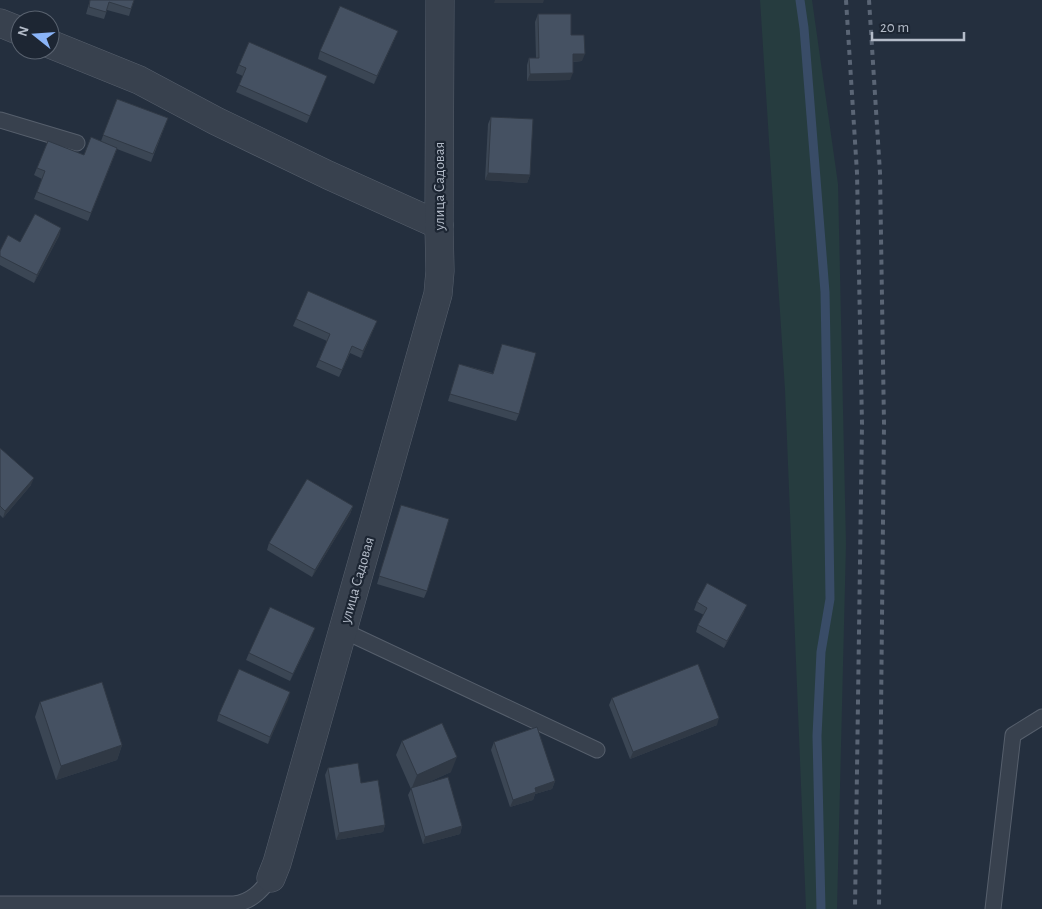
<svg xmlns="http://www.w3.org/2000/svg" width="1042" height="909" font-family="'Alegreya Sans',sans-serif">
<rect width="100%" height="100%" fill="#242f3e"/>
<path fill="#263c3f" d="M760 0H812L838 184 846 544 837 909H806L785 390Z"/>
<g fill="none" stroke-linecap="round" stroke-linejoin="round">
<path stroke="#394c67" stroke-width="9" d="M800 0 804 28 825 292 828 460 830 599 821 652 817 736 821 909"/>
<g stroke="#565f6c" stroke-width="17">
<g id="lane">
<path d="M0 120 77 143"/>
<path d="M342 630 597 750"/>
<path d="M0 904H234C251 902 261 891 271 878"/>
<path d="M993 909 1013 735 1042 717"/>
</g>
</g>
<g stroke="#565f6c" stroke-width="29">
<g id="street">
<path d="M0 23 20 31"/>
<path d="M50 44 139 80 216 121 328 175 439 225"/>
<path d="M271 878 277 863 438 294 440 271 439 225 440 0"/>
</g>
</g>
<use href="#lane" stroke="#38414e" stroke-width="15"/>
<use href="#street" stroke="#38414e" stroke-width="28"/>
<g stroke="#5a6575" stroke-width="4" stroke-dasharray="5 5" stroke-linecap="butt">
<path d="M846 0 857 173 862 424 855 909"/>
<path d="M869 0 880 173 884 424 879 909"/>
</g>
</g>
<g fill="#3b4654">
<path d="M90 0H134L129 16 107 10 104 19 86 14Z"/>
<path d="M538 14 571 35 582 61 573 62 570 80 527 81V65L529 58H536L535 22Z"/>
<path d="M395 38 374 84 318 59 320 51Z"/>
<path d="M239 65 324 83 307 123 236 92 243 76 236 73Z"/>
<path d="M117 99 168 118 151 162 117 149 88 221 34 199 42 179 34 175 48 141 84 155 101 141Z"/>
<path d="M491 117 530 175 527 183 485 180 488 124Z"/>
<path d="M61 228 59 236 34 283 0 265V251L20 242Z"/>
<path d="M296 319 377 321 361 358 350 353 339 377 316 367 327 341 293 326Z"/>
<path d="M502 344 519 414 516 421 448 401 459 364 493 373Z"/>
<path d="M0 448 31 485 3 518 0 515Z"/>
<path d="M401 505 427 591 424 598 377 584Z"/>
<path d="M353 506 350 514 312 577 267 550 269 543Z"/>
<path d="M697 602 744 612 724 648 696 632 698 625 704 615 694 610Z"/>
<path d="M312 636 290 681 246 660 249 653Z"/>
<path d="M290 692 268 744 217 721 219 714Z"/>
<path d="M612 698 717 725 630 759 609 705Z"/>
<path d="M40 702 122 745 117 760 56 780 35 717Z"/>
<path d="M402 741 451 772 422 785 462 826 460 834 423 844 408 795 411 789 396 755Z"/>
<path d="M494 742 555 781 552 789 535 794 533 800 510 807 491 750Z"/>
<path d="M328 768 361 783 385 825 383 832 336 840 325 775Z"/>
</g>
<g fill="#303945">
<path d="M495 0H544L543 3H494Z"/>
<path d="M398 31 395 38 374 84 377 76Z"/>
<path d="M573 54H585L582 61 570 62Z"/>
<path d="M573 73 570 80 527 81 530 74Z"/>
<path d="M488 173 530 175 527 183 485 180Z"/>
<path d="M61 228 59 236 34 283 37 275Z"/>
<path d="M377 321 374 328 361 358 363 351Z"/>
<path d="M34 478 31 485 3 518 5 511Z"/>
<path d="M353 506 350 514 312 577 315 570Z"/>
<path d="M747 605 744 612 724 648 727 641Z"/>
<path d="M315 628 312 636 290 681 293 674Z"/>
<path d="M290 692 288 700 268 744 270 737Z"/>
<path d="M719 718 717 725 630 759 633 752Z"/>
<path d="M122 745 117 760 56 780 61 766Z"/>
<path d="M457 757 451 772 411 790 417 775Z"/>
<path d="M555 781 552 789 535 794 533 800 510 807 513 800 535 788Z"/>
<path d="M385 825 383 832 336 840 339 833Z"/>
<path d="M462 826 460 834 423 844 425 837Z"/>
</g>
<g fill="#455162" stroke="#303945">
<path d="M90 0H134L131 9 109 2 106 12 89 7Z"/>
<path d="M340 6 398 31 377 76 320 51Z"/>
<path d="M538 14H571V35H584L585 54H573V73L530 74 529 58H539Z"/>
<path d="M249 42 327 76 310 116 239 85 246 68 239 65Z"/>
<path d="M117 99 168 118 153 154 103 135Z"/>
<path d="M491 117 533 119 530 175 488 173Z"/>
<path d="M91 137 117 148 91 213 37 192 45 171 37 168 48 141 84 155Z"/>
<path d="M35 214 61 228 37 275 0 256V251L8 235 20 242Z"/>
<path d="M308 291 377 321 363 351 352 346 342 370 319 360 330 334 296 319Z"/>
<path d="M502 344 536 353 519 414 450 394 459 364 493 374Z"/>
<path d="M0 448 34 478 5 511 0 506Z"/>
<path d="M307 479 353 506 315 570 269 543Z"/>
<path d="M401 505 449 519 427 591 379 576Z"/>
<path d="M707 583 747 605 727 641 698 625 707 608 697 602Z"/>
<path d="M270 607 315 628 293 674 249 653Z"/>
<path d="M698 664 719 718 633 752 612 698Z"/>
<path d="M239 669 290 692 270 737 219 714Z"/>
<path d="M102 682 122 745 61 766 40 702Z"/>
<path d="M442 723 457 757 417 775 402 741Z"/>
<path d="M537 727 555 781 535 788 536 792 513 800 494 742Z"/>
<path d="M358 763 361 783 378 780 385 825 339 833 328 768Z"/>
<path d="M448 777 462 826 425 837 411 788Z"/>
</g>
<g text-anchor="middle" stroke-width="4.5" stroke-linejoin="round" paint-order="stroke">
<g font-size="15" fill="#b4bcc9" stroke="#1d2633">
<text transform="translate(439 186) rotate(-90)" y="5">улица Садовая</text>
<text transform="translate(357 580) rotate(-74)" y="5">улица Садовая</text>
</g>
</g>
<g transform="translate(35 35) rotate(287)"><circle r="24" fill="#1d2633" stroke="#59626f"/>
<path d="M0-4L9 19L0 12L-9 19Z" fill="#8ab4f8"/>
<text y="-8" font-size="14" font-weight="bold" text-anchor="middle" fill="#b4bcc9">N</text>
</g>
<path d="M872 32v8h92v-8" fill="none" stroke="#b4bcc9" stroke-width="2.5"/>
<text x="880" y="32" font-size="15" fill="#b4bcc9" stroke="#1d2633" stroke-width="4" paint-order="stroke">20 m</text>
</svg>
